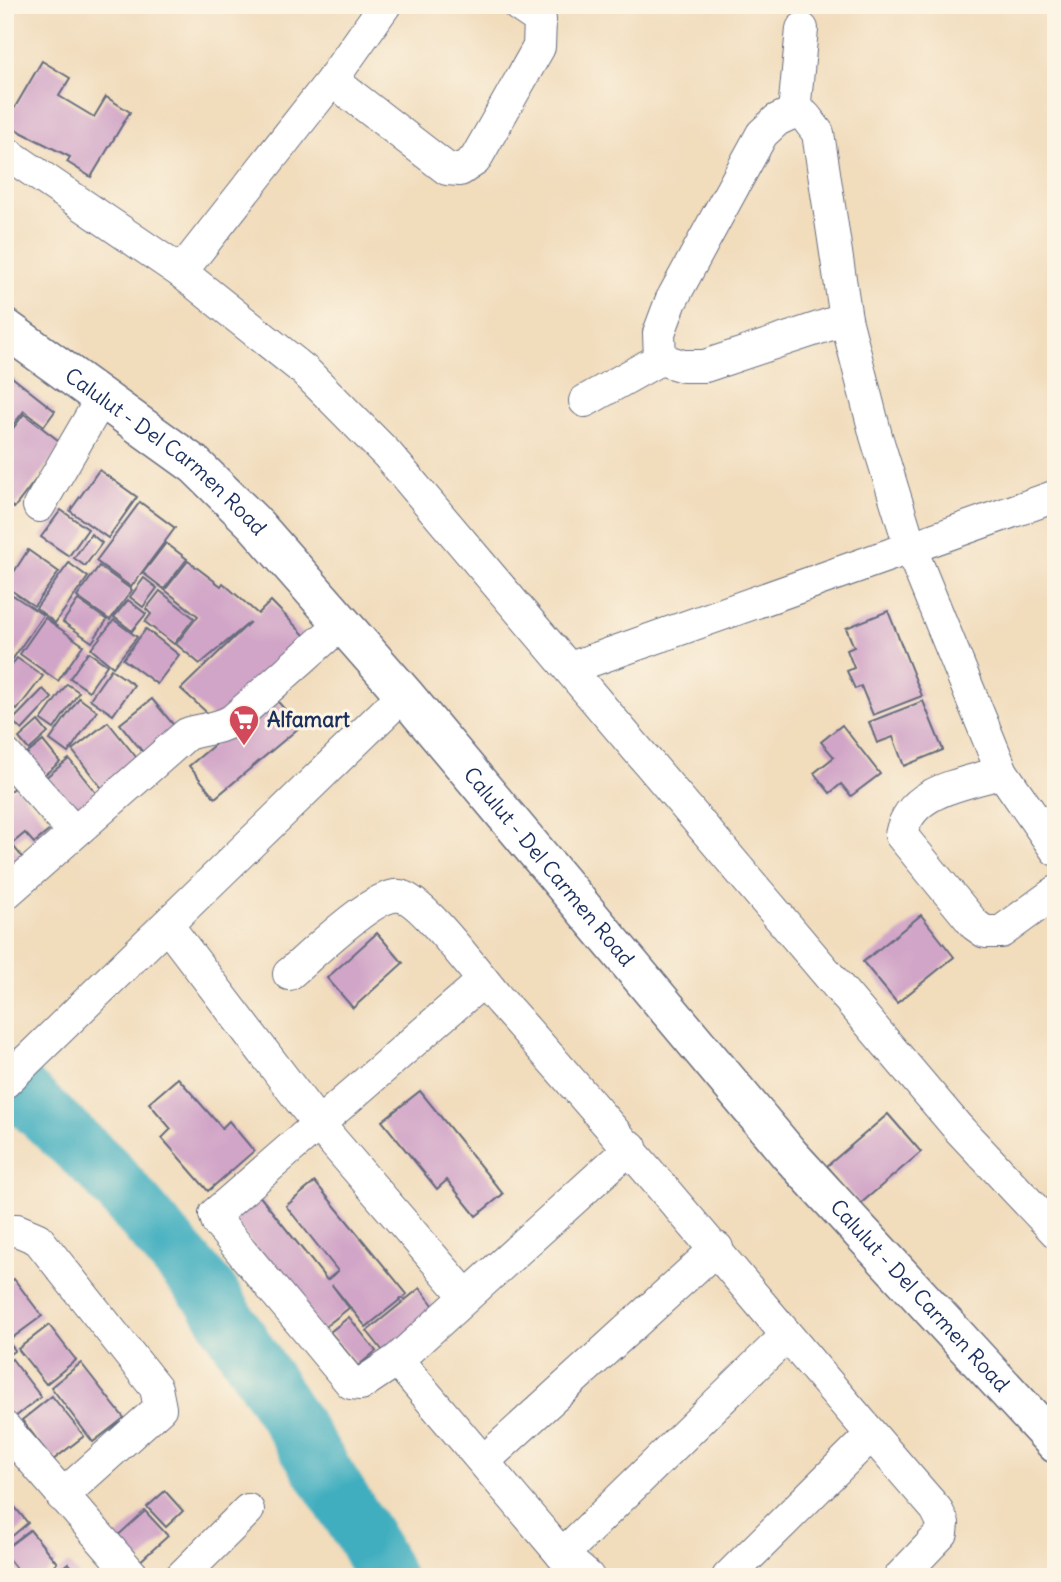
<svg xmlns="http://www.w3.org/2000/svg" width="1061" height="1582" font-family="Delius,sans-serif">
<rect width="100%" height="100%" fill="#fcf5e5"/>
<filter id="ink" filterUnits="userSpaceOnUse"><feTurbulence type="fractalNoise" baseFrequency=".0143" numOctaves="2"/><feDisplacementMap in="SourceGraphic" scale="14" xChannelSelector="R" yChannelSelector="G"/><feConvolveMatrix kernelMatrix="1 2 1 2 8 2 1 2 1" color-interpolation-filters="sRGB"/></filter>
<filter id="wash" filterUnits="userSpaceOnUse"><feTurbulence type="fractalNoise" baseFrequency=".00686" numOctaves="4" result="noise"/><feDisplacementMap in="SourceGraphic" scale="28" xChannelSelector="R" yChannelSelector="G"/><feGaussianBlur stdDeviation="1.57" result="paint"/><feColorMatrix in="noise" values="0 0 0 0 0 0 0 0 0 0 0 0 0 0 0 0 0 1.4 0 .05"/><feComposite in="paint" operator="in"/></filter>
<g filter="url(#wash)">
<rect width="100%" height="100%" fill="#f1dcbc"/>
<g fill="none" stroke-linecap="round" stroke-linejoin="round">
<path stroke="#41aebf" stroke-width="58" d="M5 1078 104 1170 211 1295 365 1537 386 1577"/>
</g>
<g id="blocks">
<g fill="#d1a5c7">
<path d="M42 61 70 78 59 96 94 117 106 97 130 112 91 177 67 162 70 157 5 124Z"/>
<path d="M12 377 55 411 44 426 24 411 5 435V386Z"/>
<path d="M24 414 63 444 14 508 5 501V439Z"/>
<path d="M99 470 137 497 108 538 70 511Z"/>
<path d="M140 502 175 528 131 587 96 561Z"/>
<path d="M61 510 88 529 69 556 41 537Z"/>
<path d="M91 534 102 543 85 566 74 558Z"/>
<path d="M166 543 187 559 164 589 143 573Z"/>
<path d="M28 550 59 572 34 606 5 586Z"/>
<path d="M188 561 221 586 223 583 258 614 271 601 309 640 215 720 181 689 250 622 200 664 176 644 198 616 165 590Z"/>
<path d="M69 563 88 577 55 623 36 608Z"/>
<path d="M99 566 132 590 110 620 77 597Z"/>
<path d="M144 578 157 588 143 607 130 597Z"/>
<path d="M5 590 43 615 12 660 5 656Z"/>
<path d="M160 591 194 618 174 644 145 622 151 614 146 609Z"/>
<path d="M78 600 107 620 92 642 63 622Z"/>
<path d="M128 600 146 614 132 631 114 617Z"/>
<path d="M888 611 922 696 873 715 861 686 855 689 847 671 854 668 847 650 854 647 846 628Z"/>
<path d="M45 618 83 645 58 681 20 654Z"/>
<path d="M114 620 137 637 113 667 91 649Z"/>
<path d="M146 629 179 655 157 684 123 659Z"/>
<path d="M88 652 107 665 89 691 70 678Z"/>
<path d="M17 658 43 676 17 710 5 701V674Z"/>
<path d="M111 669 134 685 113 715 90 699Z"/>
<path d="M67 684 79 692 54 729 41 720Z"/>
<path d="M43 689 52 698 22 730 12 721Z"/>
<path d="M273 696 300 727 215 798 189 766Z"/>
<path d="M79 698 97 711 68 753 50 740Z"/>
<path d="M152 699 182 735 150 761 120 724Z"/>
<path d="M923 701 943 750 904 766 893 737 877 743 869 722Z"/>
<path d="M38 721 48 733 29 750 19 738Z"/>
<path d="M108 722 144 767 108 796 72 750Z"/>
<path d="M842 725 880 774 851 796 841 784 830 793 814 773 834 757 821 742Z"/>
<path d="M43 741 60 762 38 780 21 759Z"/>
<path d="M69 759 103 802 74 825 40 782Z"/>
<path d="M16 786 51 829 34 843 25 833 14 842 5 831V795Z"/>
<path d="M5 836 23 858 5 872Z"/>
<path d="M921 915 954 957 897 1003 863 962Z"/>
<path d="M377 933 403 963 353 1008 327 978Z"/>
<path d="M178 1078 222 1128 229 1121 254 1151 208 1191 162 1138 171 1129 149 1103Z"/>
<path d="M420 1091 503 1194 476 1216 447 1180 437 1189 382 1121Z"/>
<path d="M888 1114 921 1152 860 1204 827 1166Z"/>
<path d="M315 1182 407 1294 366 1327 332 1285 349 1308 321 1330 230 1216 258 1194 327 1280 338 1271 286 1206Z"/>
<path d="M14 1279 42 1316 12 1338 5 1329V1286Z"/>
<path d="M420 1288 440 1314 387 1356 367 1331Z"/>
<path d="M349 1317 376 1351 358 1366 330 1332Z"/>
<path d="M49 1325 76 1360 46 1384 18 1349Z"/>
<path d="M5 1338 15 1350 5 1358Z"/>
<path d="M12 1359 41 1397 11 1420 5 1412V1364Z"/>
<path d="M81 1363 124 1418 93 1442 51 1387Z"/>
<path d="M52 1396 84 1436 53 1460 22 1420Z"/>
<path d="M165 1491 183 1511 166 1527 147 1507Z"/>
<path d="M5 1495 28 1523 5 1542Z"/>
<path d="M145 1511 168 1536 137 1564 114 1539Z"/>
<path d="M30 1530 57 1563 41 1577H23L5 1555V1549Z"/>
<path d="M68 1563 80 1577H52Z"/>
</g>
</g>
</g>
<g filter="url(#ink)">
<use href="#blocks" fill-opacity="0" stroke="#666c7f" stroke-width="2"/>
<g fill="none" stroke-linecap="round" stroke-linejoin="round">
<g stroke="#666c7f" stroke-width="34">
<g id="minor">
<path d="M332 80 447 169 460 170 475 160 539 47 540 20 518 5"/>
<path d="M794 112 802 29"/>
<path d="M5 152 181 272 305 371 387 454 958 1128 1056 1232"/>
<path d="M181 272 332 80 385 5"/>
<path d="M660 359 659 333 671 301 762 134 777 120 794 112 805 116 818 133 846 319 876 436 911 549 1002 772 1056 850"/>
<path d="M585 401 660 359 683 366H705L846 319"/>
<path d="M39 506 103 396"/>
<path d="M570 668 1056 496"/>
<path d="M5 754 73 831"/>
<path d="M1002 772C963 785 910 789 901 835L975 925 985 932H1001L1056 892"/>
<path d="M5 894 187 734C204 728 217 730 233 720L342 623"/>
<path d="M167 925 319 1125 465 1295"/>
<path d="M289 974C310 957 374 892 400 896 424 900 482 981 501 1002 650 1168 789 1341 936 1509L943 1523 942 1533 900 1577"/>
<path d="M483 981 215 1214 218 1223 351 1383 361 1384 397 1360 631 1147"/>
<path d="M5 1082 404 694"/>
<path d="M5 1231 17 1230 38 1239 156 1388 160 1408 62 1496"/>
<path d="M397 1360 562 1555 588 1577"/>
<path d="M5 1428 134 1577"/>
<path d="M484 1461 717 1248"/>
<path d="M562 1555 786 1336"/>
<path d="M181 1577 248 1510"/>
<path d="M728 1577 871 1435"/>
</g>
</g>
<g stroke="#666c7f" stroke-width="41">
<g id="secondary">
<path id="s1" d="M5 328 195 465 254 523 404 694 789 1154 1056 1444"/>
</g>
</g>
<use href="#minor" stroke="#fff" stroke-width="32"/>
<use href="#secondary" stroke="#fff" stroke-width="38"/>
</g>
</g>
<defs>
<g id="supermarket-pin" transform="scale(1.575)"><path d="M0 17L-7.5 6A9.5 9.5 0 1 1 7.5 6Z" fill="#d1495b" stroke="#fcf5e5"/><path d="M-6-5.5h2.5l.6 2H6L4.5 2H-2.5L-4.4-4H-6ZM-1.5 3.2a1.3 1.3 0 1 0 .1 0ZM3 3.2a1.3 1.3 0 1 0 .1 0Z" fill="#fff"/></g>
</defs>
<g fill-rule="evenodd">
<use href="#supermarket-pin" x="244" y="720"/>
</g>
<g text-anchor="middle" stroke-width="6" stroke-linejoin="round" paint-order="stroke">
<g font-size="21" fill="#1b2f5e" stroke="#fcf5e5">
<text dy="7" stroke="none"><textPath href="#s1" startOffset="203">Calulut - Del Carmen Road</textPath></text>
<text dy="7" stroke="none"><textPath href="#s1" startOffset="770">Calulut - Del Carmen Road</textPath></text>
<text dy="7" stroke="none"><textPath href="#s1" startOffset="1337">Calulut - Del Carmen Road</textPath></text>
</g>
<g font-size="21" font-weight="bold" fill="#1b2f5e" stroke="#fcf5e5" text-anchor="start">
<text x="267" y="727">Alfamart</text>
</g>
</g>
<rect width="1061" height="1582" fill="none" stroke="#fcf5e5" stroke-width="28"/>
</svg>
